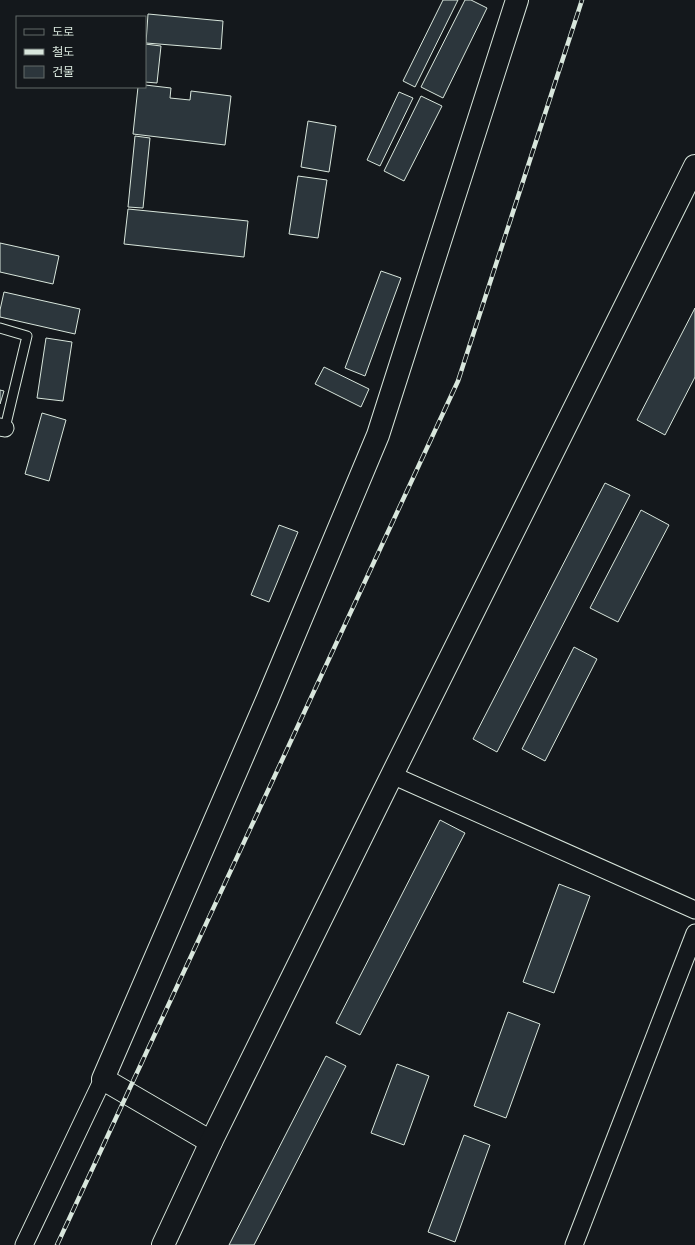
<svg xmlns="http://www.w3.org/2000/svg" width="695" height="1245" font-family="'Sofia Sans Condensed','Noto Sans KR',sans-serif">
<rect width="100%" height="100%" fill="#14181c"/>
<g fill="#2c363c" stroke="#d8e6dc">
<path d="M443 0H458L415 87 403 81Z"/>
<path d="M465 0H471L487 8 443 98 421 87Z"/>
<path d="M148 14 223 21 221 49 146 43Z"/>
<path d="M145 44 161 46 157 83 145 82Z"/>
<path d="M145 85 171 88 170 98 190 100 191 91 231 96 225 145 133 134 138 87H145Z"/>
<path d="M399 92 413 98 380 166 367 160Z"/>
<path d="M421 96 442 106 404 181 384 171Z"/>
<path d="M308 121 336 126 329 172 301 167Z"/>
<path d="M135 136 150 138 143 208 128 207Z"/>
<path d="M298 176 327 180 318 238 289 234Z"/>
<path d="M128 209 248 221 244 257 124 244Z"/>
<path d="M0 243 59 256 53 284 0 272Z"/>
<path d="M381 271 401 278 365 376 345 368Z"/>
<path d="M4 292 80 309 75 334 0 317V310Z"/>
<path d="M695 308V377L665 435 637 420Z"/>
<path d="M46 338 72 342 63 401 37 398Z"/>
<path d="M324 367 369 389 361 407 315 384Z"/>
<path d="M0 390 4 391 0 404Z"/>
<path d="M42 413 66 420 49 481 25 474Z"/>
<path d="M605 483 630 495 497 752 473 739Z"/>
<path d="M641 510 669 525 618 622 590 608Z"/>
<path d="M279 525 298 532 269 602 251 595Z"/>
<path d="M574 647 597 659 545 761 522 749Z"/>
<path d="M440 820 465 833 360 1035 336 1023Z"/>
<path d="M559 884 590 896 554 993 523 982Z"/>
<path d="M508 1012 540 1024 506 1118 474 1106Z"/>
<path d="M326 1056 346 1066 254 1245H229Z"/>
<path d="M397 1064 429 1076 404 1145 371 1133Z"/>
<path d="M464 1135 490 1145 455 1242 428 1232Z"/>
</g>
<g fill="none" stroke-linecap="round" stroke-linejoin="round">
<g stroke="#d8e6dc" stroke-width="11">
<path id="service" d="M0 328 27 336 5 428"/>
</g>
<g stroke="#d8e6dc" stroke-width="19">
<g id="minor">
<path d="M0 427 5 428"/>
<path d="M392 775 695 910"/>
<path d="M24 1245 103 1079"/>
<path d="M574 1245 695 933"/>
</g>
</g>
<g stroke="#d8e6dc" stroke-width="24">
<path id="tertiary" d="M211 1142 103 1079 267 700 378 435 517 0"/>
</g>
<g stroke="#d8e6dc" stroke-width="24">
<path id="primary" d="M163 1245 211 1142 392 775 695 166"/>
</g>
<use href="#service" stroke="#14181c" stroke-width="9"/>
<use href="#minor" stroke="#14181c" stroke-width="17"/>
<use href="#tertiary" stroke="#14181c" stroke-width="22"/>
<use href="#primary" stroke="#14181c" stroke-width="22"/>
<g stroke="#d8e6dc" stroke-width="4.5">
<path id="rail" d="M57 1245 458 381 582 0"/>
</g>
<use href="#rail" stroke="#14181c" stroke-width="3" stroke-dasharray="9" stroke-linecap="butt"/>
</g>
<rect x="16" y="16" width="130" height="72" fill="#14181c" stroke="#626a69"/>
<rect x="24" y="29" width="20" height="6" fill="#14181c" stroke="#626a69"/>
<text x="52" y="36" font-size="12" fill="#d8e6dc">도로</text>
<rect x="24" y="49" width="20" height="6" fill="#d8e6dc" stroke="#626a69"/>
<text x="52" y="56" font-size="12" fill="#d8e6dc">철도</text>
<rect x="24" y="66" width="20" height="12" fill="#2c363c" stroke="#626a69"/>
<text x="52" y="76" font-size="12" fill="#d8e6dc">건물</text>
</svg>
